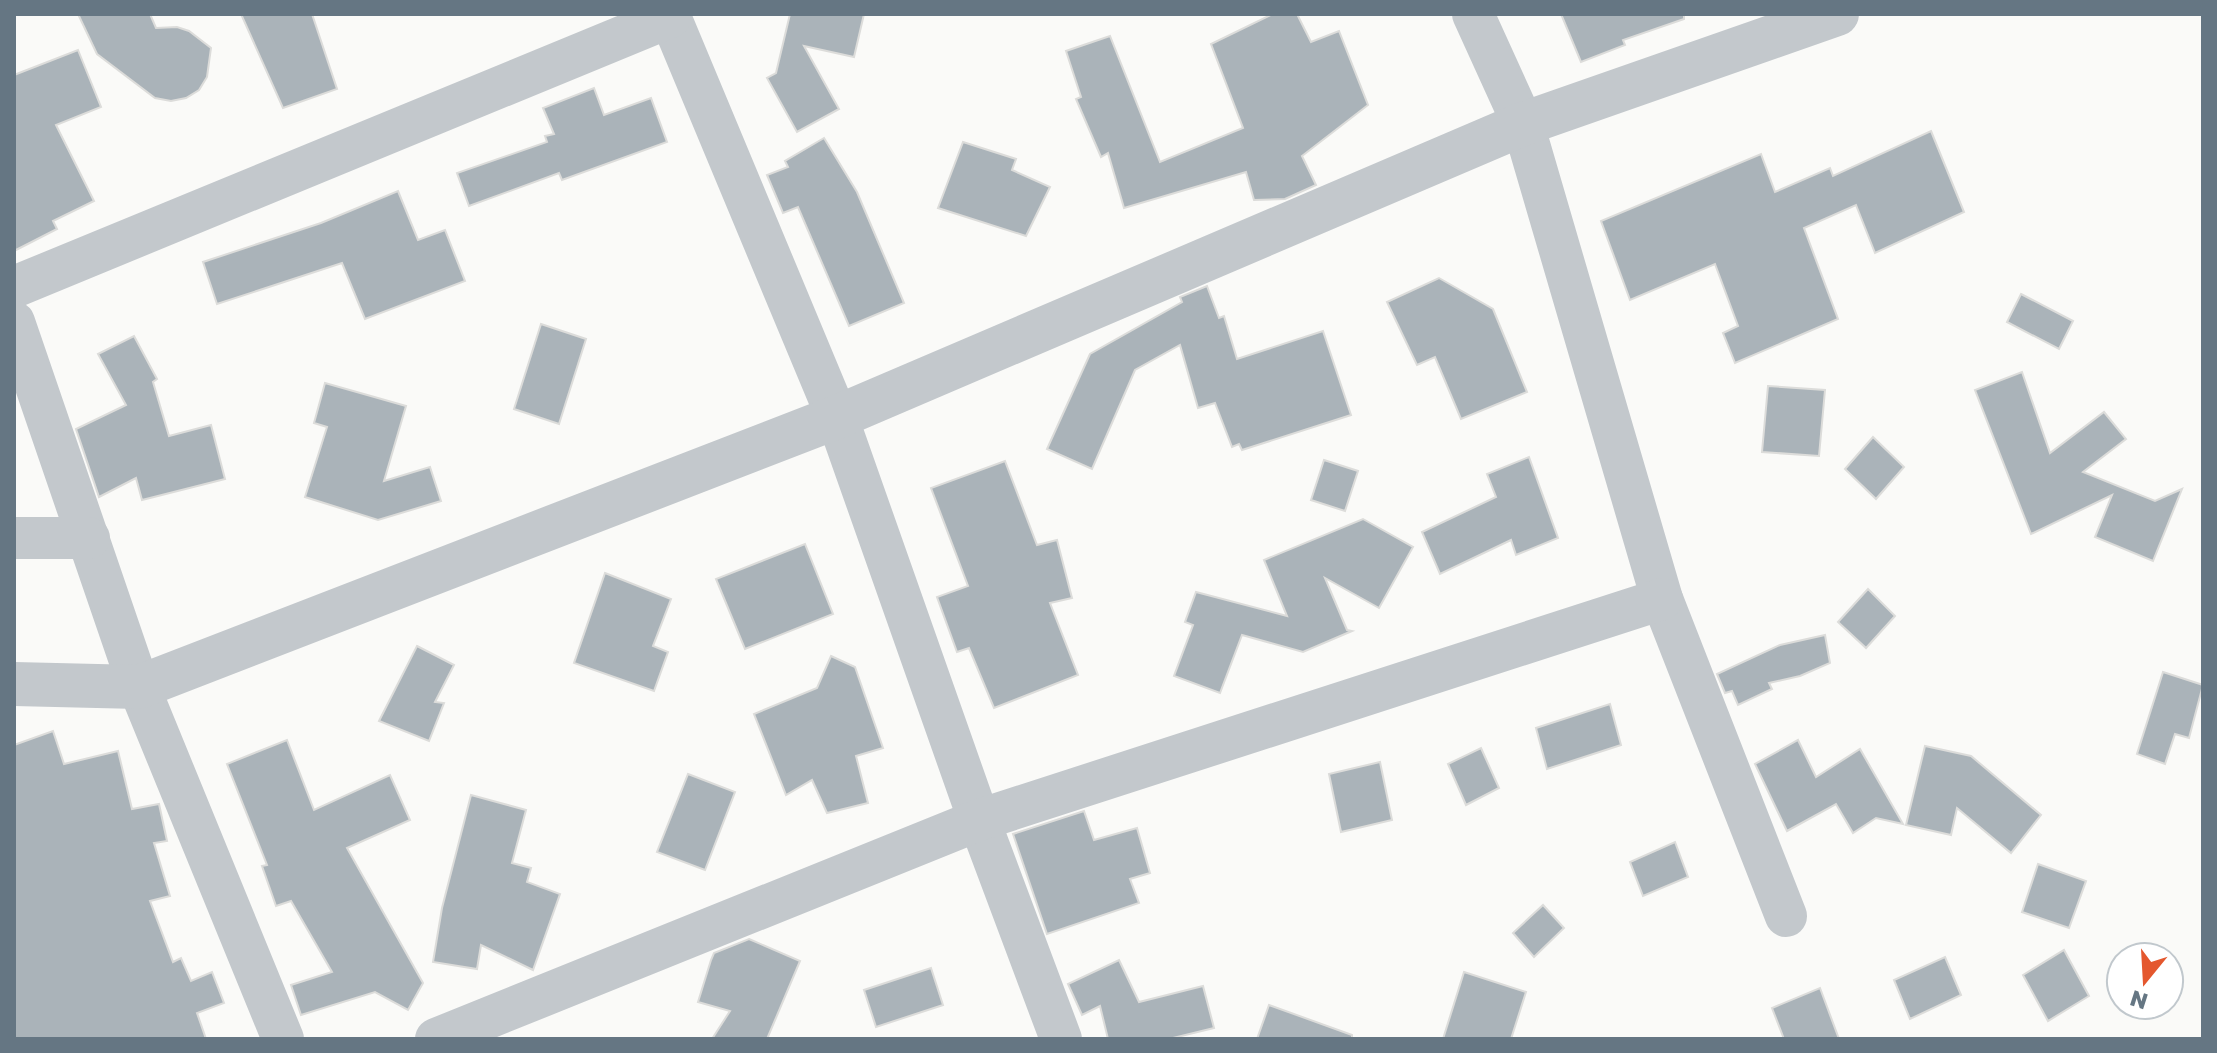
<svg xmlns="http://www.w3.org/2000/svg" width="2217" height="1053" font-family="'Golos Text',sans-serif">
<rect width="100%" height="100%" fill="#fafaf8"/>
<g fill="#aab3b9" stroke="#dcdcda" stroke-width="2">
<path d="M78 14H150L156 28 177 27 189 31 211 48 207 77 199 90 186 98 171 101 155 98 97 54Z"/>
<path d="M241 14H312L337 89 283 108Z"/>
<path d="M790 14H864L854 57 804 46 839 109 797 132 767 78 776 73Z"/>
<path d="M1273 14H1297L1311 42 1339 31 1368 105 1302 156 1316 185 1285 199 1254 200 1246 172 1124 208 1108 153 1101 157 1076 99 1081 97 1066 51 1110 36 1160 162 1243 128 1211 44Z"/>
<path d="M1561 14H1684V19L1623 40 1625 45 1581 62Z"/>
<path d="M78 50 101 107 56 125 94 201 53 221 57 229 14 251V75Z"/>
<path d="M594 88 604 115 651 98 667 142 562 180 559 173 469 206 457 173 547 142 545 136 554 134 543 108Z"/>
<path d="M1931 131 1964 212 1875 253 1856 205 1804 228 1838 319 1735 363 1723 333 1738 326 1715 264 1630 300 1601 221 1761 154 1775 192 1830 168 1833 176Z"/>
<path d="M824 138 857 192 904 303 849 326 798 207 783 213 767 175 788 167 785 161Z"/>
<path d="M963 142 1016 159 1012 170 1050 187 1026 236 938 208Z"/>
<path d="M398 191 418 240 445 230 465 281 365 319 342 263 217 304 203 262 321 223Z"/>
<path d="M1439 278 1493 309 1527 392 1461 419 1435 357 1417 365 1387 302Z"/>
<path d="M1207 286 1219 318 1224 316 1237 359 1323 331 1351 415 1242 450 1239 444 1232 447 1215 403 1198 408 1180 345 1135 370 1092 469 1047 449 1090 354 1182 302 1180 297Z"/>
<path d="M2021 294 2073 321 2059 349 2007 322Z"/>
<path d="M541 324 586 339 559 424 514 409Z"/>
<path d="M134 336 157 379 153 382 169 436 211 425 225 479 142 500 136 478 99 497 76 429 126 405 98 354Z"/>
<path d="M2022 372 2050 453 2104 412 2126 439 2083 472 2155 501 2182 489 2153 561 2095 537 2112 495 2031 534 1975 390Z"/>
<path d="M325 383 406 406 384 481 430 467 441 501 378 520 305 497 327 427 314 423Z"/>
<path d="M1768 386 1825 390 1819 456 1762 452Z"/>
<path d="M1873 437 1904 467 1876 499 1845 469Z"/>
<path d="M1529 457 1558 538 1516 555 1511 540 1440 574 1422 532 1496 497 1487 474Z"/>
<path d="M1324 460 1358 471 1345 511 1311 500Z"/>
<path d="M1005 461 1037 545 1057 540 1072 598 1050 603 1078 675 994 708 969 648 957 652 937 597 968 586 931 488Z"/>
<path d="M1363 519 1413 547 1379 608 1325 578 1347 630 1352 631 1303 652 1242 635 1220 693 1174 676 1193 625 1185 622 1196 592 1287 616 1264 560Z"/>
<path d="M805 544 833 614 745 649 716 579Z"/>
<path d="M605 573 671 599 653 646 668 652 654 691 574 663Z"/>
<path d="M1868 589 1895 616 1866 648 1838 622Z"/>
<path d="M1825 635 1830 663 1800 676 1769 683 1772 689 1738 705 1732 691 1725 693 1717 674 1780 645Z"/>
<path d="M417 646 454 665 435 702 444 703 429 741 379 721Z"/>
<path d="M831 656 855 667 883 748 856 756 868 803 827 813 812 780 786 795 754 714 817 688Z"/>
<path d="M2163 672 2203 685 2189 738 2175 734 2165 764 2137 754Z"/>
<path d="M1610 704 1621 745 1547 769 1536 728Z"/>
<path d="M53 731 64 764 118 751 132 809 159 804 167 841 154 843 170 896 150 901 173 962 181 958 191 981 212 972 224 1003 197 1013 206 1039H14V745Z"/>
<path d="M287 740 314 810 390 775 410 820 347 848 423 983 408 1010 375 992 301 1015 291 985 332 972 291 901 276 906 262 866 267 865 227 764Z"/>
<path d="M1798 740 1816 777 1860 749 1903 824 1876 818 1853 833 1836 804 1787 831 1755 764Z"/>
<path d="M1925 746 1971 756 2041 815 2011 853 1957 808 1951 835 1906 825Z"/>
<path d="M1481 748 1499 788 1466 805 1448 764Z"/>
<path d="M1380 762 1392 820 1341 832 1329 774Z"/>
<path d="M688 774 735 792 705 870 657 852Z"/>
<path d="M471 795 526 810 512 863 531 868 527 882 560 894 533 970 481 945 477 969 433 962 442 908Z"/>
<path d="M1084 811 1094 840 1137 828 1150 873 1130 879 1139 903 1047 934 1013 834Z"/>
<path d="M1675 842 1688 877 1643 896 1630 862Z"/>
<path d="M2038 864 2086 881 2069 928 2022 912Z"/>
<path d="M1543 905 1564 928 1534 957 1513 933Z"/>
<path d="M749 939 800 961 767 1039H712L730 1011 698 1002 711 960 714 953Z"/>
<path d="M2064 950 2089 996 2048 1021 2023 975Z"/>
<path d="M1945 957 1961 995 1910 1019 1894 980Z"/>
<path d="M1119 960 1139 1002 1203 986 1214 1028 1169 1039H1108L1100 1006 1082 1015 1068 984Z"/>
<path d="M931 968 943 1005 876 1027 864 990Z"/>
<path d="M1464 972 1526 992 1511 1039H1443Z"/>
<path d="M1820 988 1839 1039H1784L1772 1008Z"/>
<path d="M1269 1005 1352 1035V1039H1257Z"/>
</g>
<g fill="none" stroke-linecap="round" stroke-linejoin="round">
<g stroke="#c3c8cc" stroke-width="42">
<path d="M669 14 837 417 979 820 1061 1039"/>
<path d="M1473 14 1523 124 1662 599 1786 916"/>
<path d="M14 287 670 17"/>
<path d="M14 322 139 687 283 1039"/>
<path d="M14 538H89"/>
<path d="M436 1039 979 820 1662 599"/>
</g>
<path stroke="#c3c8cc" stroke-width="44" d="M14 684 139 687 837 417 1523 124 1837 14"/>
</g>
<rect width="2217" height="1053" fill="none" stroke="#657683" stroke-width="32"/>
<g transform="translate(2145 981) rotate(198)"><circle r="38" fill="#ffffff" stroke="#c1c8cd" stroke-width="2"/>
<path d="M0-6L14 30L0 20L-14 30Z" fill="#e4572e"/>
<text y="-12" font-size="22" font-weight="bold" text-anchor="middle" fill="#657683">N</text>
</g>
</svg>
